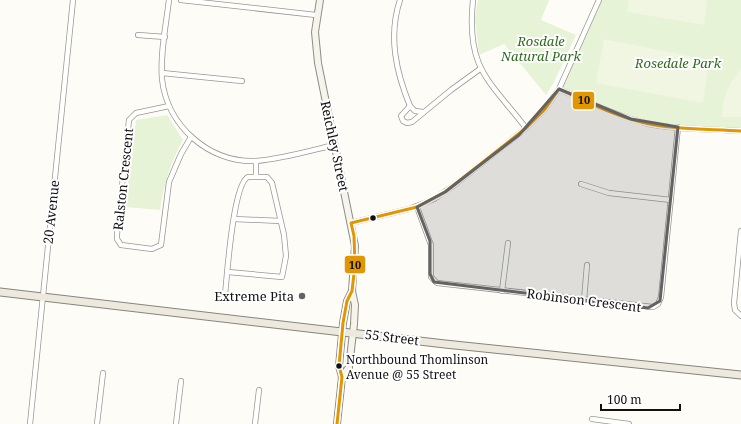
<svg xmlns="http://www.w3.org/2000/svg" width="741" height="424" font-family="'Noto Serif',serif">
<rect width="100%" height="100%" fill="#fdfcf7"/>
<g fill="#e7f3d7">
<path d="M478 0H549L541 20 576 35 554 82 546 95 504 44 479 55 475 18Z"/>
<path d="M599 0H741V131L657 125 640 122 559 89Z"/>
<path d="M167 115 183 140C170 164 164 183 160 210L125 207 136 120Z"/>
</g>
<g fill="#f0f6e1">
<path d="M629 0H707L704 25 627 12Z"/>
<path d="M604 39 709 60 703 103 596 83Z"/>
<path d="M741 69V117H722C723 97 728 84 741 69Z"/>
</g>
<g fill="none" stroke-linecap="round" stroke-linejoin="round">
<g stroke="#979795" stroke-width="6">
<g id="street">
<path d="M169 0C166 25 160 53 162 79 167 126 209 163 256 161 282 159 309 151 334 145"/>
<path d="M181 0 316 15"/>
<path d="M400 0C388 36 396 72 410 106L415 111 423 112"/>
<path d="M473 0C466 68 488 79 526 128"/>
<path d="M138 35 165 37"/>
<path d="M162 73 242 81"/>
<path d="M559 89C588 102 618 117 649 124 678 130 711 129 741 131"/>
<path d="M169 106 136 113 129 120 117 234V239L121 245 152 249 161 245 169 182 181 154 191 137"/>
<path d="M410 106 401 116 403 121 407 123 412 122 451 90 480 69"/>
<path d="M256 161V176"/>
<path d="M581 184 609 193 671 200"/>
<path d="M417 207 431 245V277L437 283 653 307 658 304 661 297 678 127"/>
<path d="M234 219 280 221"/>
<path d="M351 223 409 209 434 199 453 186 526 128 545 109 559 89 599 0"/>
<path d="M741 231 734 303 735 310 741 316"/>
<path d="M502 291 508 243"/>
<path d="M225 295C227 276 233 184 248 177H267L272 183 284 235 286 256 282 277 228 272"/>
<path d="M584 300 587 265"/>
<path d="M592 419 629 424"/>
<path d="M30 424 73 0"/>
<path d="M97 424 103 373"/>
<path d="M176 424 181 381"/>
<path d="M255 424 259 390"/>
</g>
</g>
<g stroke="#8e8d8b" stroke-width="8">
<g id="secondary">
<path d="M320 0 315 32 318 63 355 246 352 291 355 305 354 324 349 367 342 377"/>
<path d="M337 424 342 377 339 366 343 323 347 301 352 291"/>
</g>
</g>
<g stroke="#858482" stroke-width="9">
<path id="primary" d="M0 292 445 344 741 375"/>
</g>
<use href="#street" stroke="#fffffe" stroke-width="4.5"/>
<use href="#secondary" stroke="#f6f4eb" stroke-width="6"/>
<use href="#primary" stroke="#ede9dc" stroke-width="7"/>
<g stroke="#fff" stroke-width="6">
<path id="bus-1" d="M337 424 342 377 339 366 343 323 347 301 352 291 355 265 354 236 351 223 417 207 445 192 526 128 545 109 559 89C588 102 618 118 650 124 680 130 711 129 741 131"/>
</g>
<use href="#bus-1" stroke="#e09702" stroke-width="3"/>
</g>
<path fill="#646362" fill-opacity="0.2" stroke="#646362" stroke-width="3" stroke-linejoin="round" d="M559 89 631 119 678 127 660 301 648 308 434 282 430 274V241L417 207 445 192 519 135Z"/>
<g fill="#111" stroke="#fff" stroke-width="1.5">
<circle cx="373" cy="218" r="3.5"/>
<circle cx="339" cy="366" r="3.5"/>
</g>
<circle fill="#646362" stroke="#fff" stroke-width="1.5" cx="302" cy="296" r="4"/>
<g text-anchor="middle" stroke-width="4" stroke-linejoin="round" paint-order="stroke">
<g font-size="12" fill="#111" stroke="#fff" text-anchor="start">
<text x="346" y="364">Northbound Thomlinson<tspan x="346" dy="15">Avenue @ 55 Street</tspan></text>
</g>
<g font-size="13" font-style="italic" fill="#2f6b1f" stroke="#fff">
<text x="541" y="46">Rosdale<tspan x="541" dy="15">Natural Park</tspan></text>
<text x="678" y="68">Rosedale Park</text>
</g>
<g font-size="13" fill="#111" stroke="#fff">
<text transform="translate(335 146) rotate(78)" y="5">Reichley Street</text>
<text transform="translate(123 179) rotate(-84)" y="5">Ralston Crescent</text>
<text transform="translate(51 212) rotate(-84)" y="5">20 Avenue</text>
<text transform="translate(584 300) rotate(7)" y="5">Robinson Crescent</text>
<text transform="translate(392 337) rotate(7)" y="5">55 Street</text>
</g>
<g font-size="13" fill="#111" stroke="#fff" text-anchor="end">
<text x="294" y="301">Extreme Pita</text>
</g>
</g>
<g stroke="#fff" stroke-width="1.5">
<rect x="572" y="91" width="23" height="19" rx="4" fill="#e09702"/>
<rect x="344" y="255" width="22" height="19" rx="4" fill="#e09702"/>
</g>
<g font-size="11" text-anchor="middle" font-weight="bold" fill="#111">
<text x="584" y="104">10</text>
<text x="355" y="269">10</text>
</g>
<path d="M601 404v6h79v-6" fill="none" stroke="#111111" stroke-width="2"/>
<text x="607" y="404" font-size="12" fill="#111111" stroke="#ffffff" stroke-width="3" paint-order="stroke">100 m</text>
</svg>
